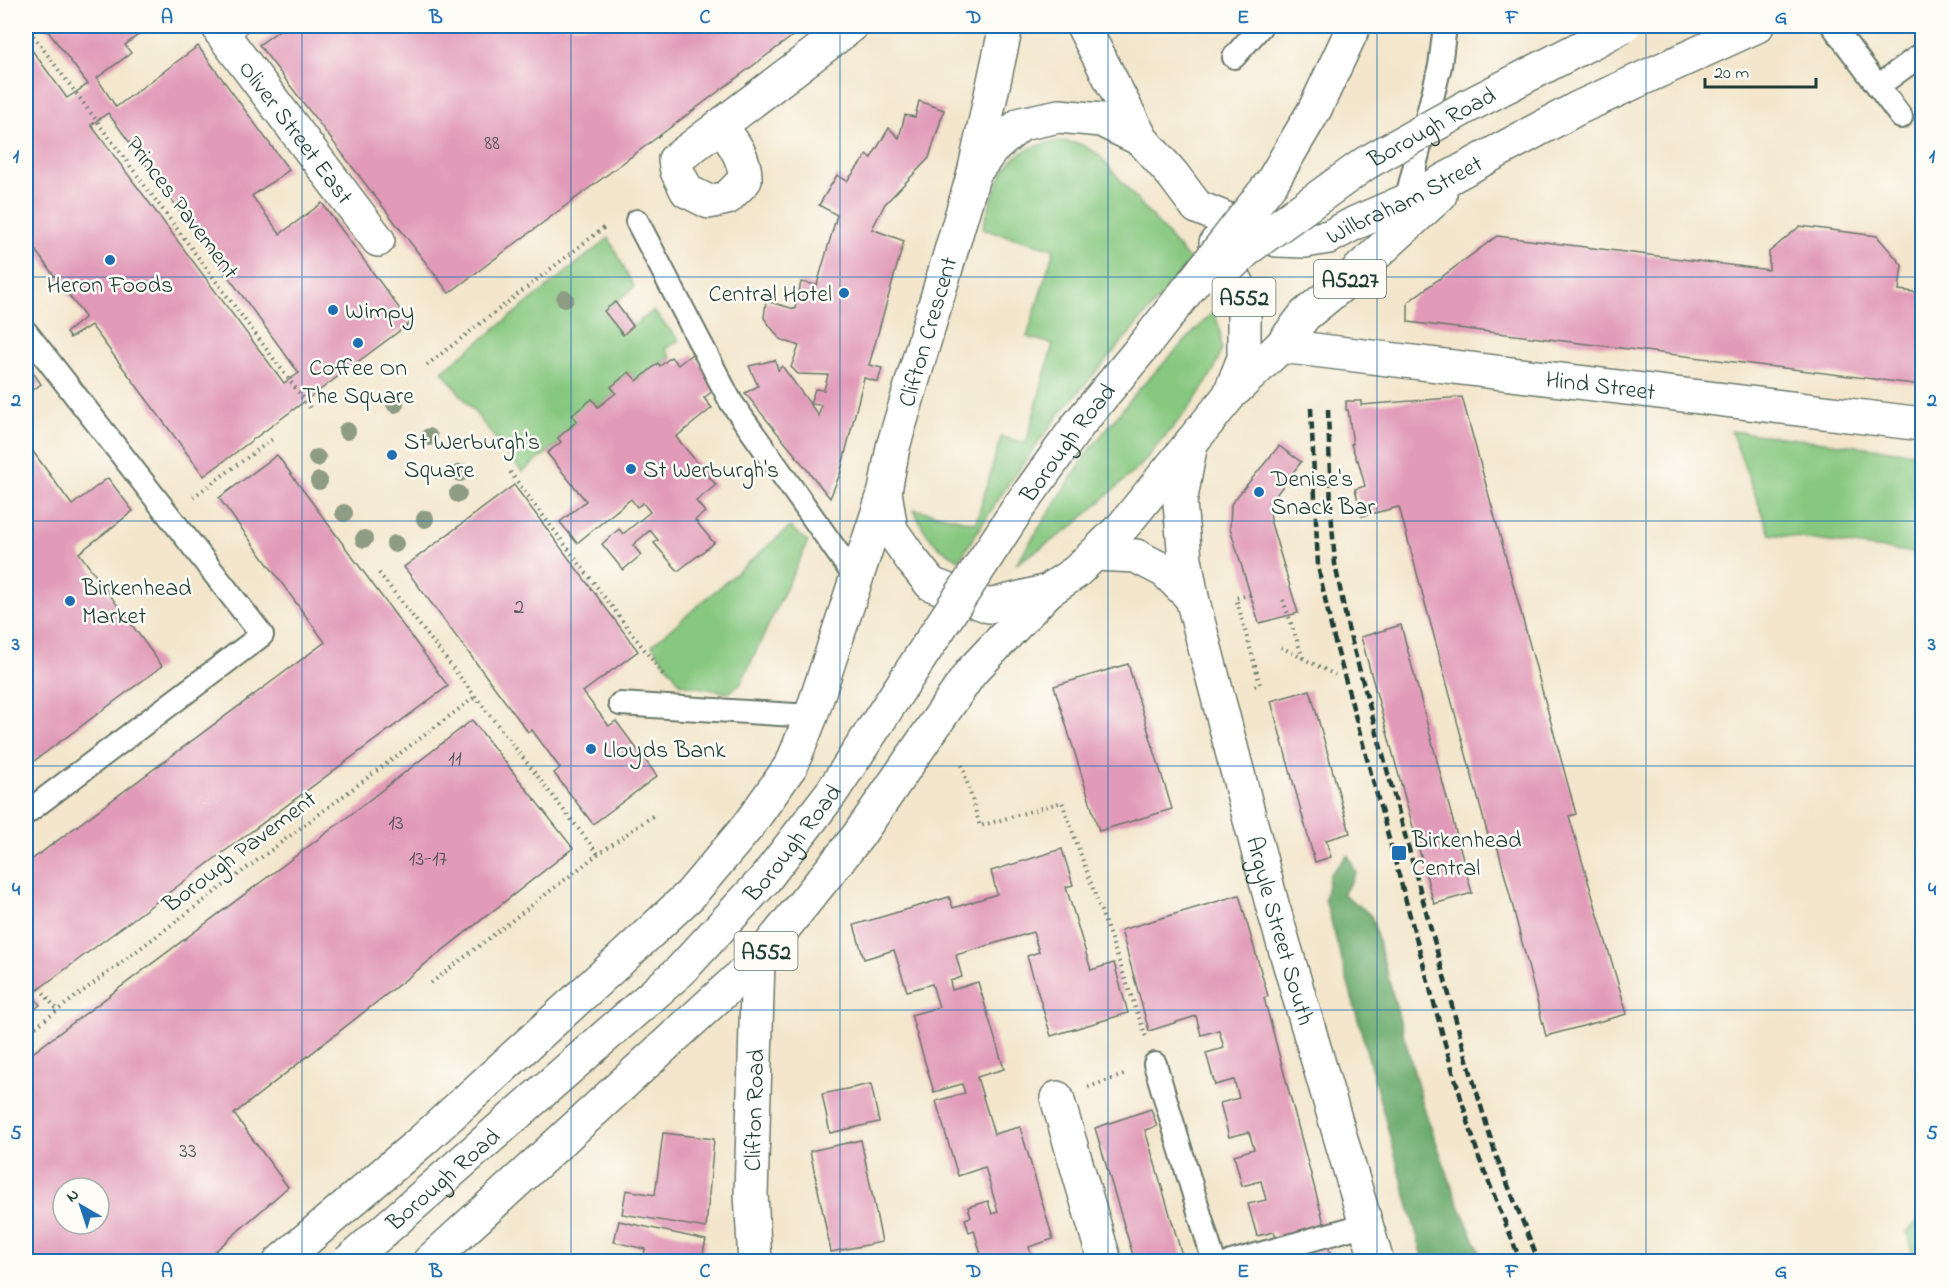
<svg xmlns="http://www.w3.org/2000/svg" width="1948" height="1287" font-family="'Indie Flower',sans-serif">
<rect width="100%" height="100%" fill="#fdfcf7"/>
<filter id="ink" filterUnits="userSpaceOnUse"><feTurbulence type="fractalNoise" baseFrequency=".0167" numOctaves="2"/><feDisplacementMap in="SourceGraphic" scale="12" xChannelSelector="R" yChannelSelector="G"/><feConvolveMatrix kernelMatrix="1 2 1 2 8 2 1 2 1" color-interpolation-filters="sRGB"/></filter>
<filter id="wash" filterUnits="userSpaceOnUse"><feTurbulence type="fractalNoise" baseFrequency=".008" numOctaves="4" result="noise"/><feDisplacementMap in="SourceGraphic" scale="24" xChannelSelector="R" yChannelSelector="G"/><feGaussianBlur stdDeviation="1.35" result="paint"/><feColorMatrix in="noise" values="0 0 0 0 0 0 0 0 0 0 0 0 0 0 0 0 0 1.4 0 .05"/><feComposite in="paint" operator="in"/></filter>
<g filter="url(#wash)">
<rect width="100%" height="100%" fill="#f3e6cc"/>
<g fill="#87c880" stroke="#53825a" stroke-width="1.5">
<path d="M1061 141 1081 144 1098 154 1191 262 1058 416 1007 486 959 560C934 545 925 537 914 509L976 523 1001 437 1026 443 1053 344 1027 337 1054 249 982 229C998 180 1002 146 1061 141Z"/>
<path d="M609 238 634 287 615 303 633 326 653 311 679 340 665 349 671 357 660 366 658 363 637 381 629 372 611 387 616 393 598 407 592 399 577 421 558 438 561 442 522 472 442 371Z"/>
<path d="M1214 311 1220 330 1222 349 1214 370 1193 403 1140 466 1071 528 1016 564 1088 452 1139 389Z"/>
<path d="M1731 431 1922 454V554L1770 534Z"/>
<path d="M790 527 808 542 740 685 728 693 681 684 652 645Z"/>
<path d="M1922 1218V1261H1914L1907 1232Z"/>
</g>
<path fill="#6dac6e" stroke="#467451" stroke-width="1.5" d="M1348 855 1356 873 1343 894 1371 915 1423 1105 1457 1201 1484 1261H1424L1325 899 1330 874Z"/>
<g id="blocks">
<g fill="#e19ab7" fill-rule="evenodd">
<path d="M44 26H150L125 45 131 53 97 78 116 107 198 46 289 170 252 196 280 234 322 203 410 323 204 476 91 325 70 338 66 333 85 317 26 238V42L67 98 88 84ZM108 113 299 373 284 383 91 125Z"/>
<path d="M285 26H441L447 33 456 26H806L449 293 259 45Z"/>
<path d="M919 101 944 110 929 158 885 204 872 229 904 241 869 365 882 368 878 382 864 378 840 474 830 498 745 393 758 386 749 366 775 360 778 370 782 366 810 404 815 389 824 390 828 375 798 374 791 367 799 346 780 339 764 318 766 301 795 309 801 282 817 285 837 215 819 205 837 175 847 181 867 155 871 158 889 128 899 138 905 115 915 117ZM810 404 821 405 819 416Z"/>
<path d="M1800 226 1877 236 1902 265 1899 290 1922 293V385L1408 322V302L1497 236 1769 270V252Z"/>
<path d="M615 302 633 326 623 335 604 311Z"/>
<path d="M692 354 719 386 704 398 712 408 676 437 716 485 696 501 705 512 695 520 714 543 678 571 654 543 658 540 650 530 633 545 641 555 623 570 602 544 619 529 623 534 650 512 643 503 637 507 631 499 577 543 560 522 586 501 547 453 561 442 558 438 577 421 572 415 592 399 598 407 616 393 611 387 629 372 637 381 658 363 660 366 671 357 678 365Z"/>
<path d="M26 362 41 384 26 395Z"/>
<path d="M1462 397 1576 814 1569 816 1627 1014 1546 1036 1495 837 1489 839 1399 507 1362 516 1355 489 1365 486 1358 460 1357 461 1351 444H1353L1348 410H1346V401H1361V405Z"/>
<path d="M26 442 72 505 108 478 133 511 79 553 162 666 26 767Z"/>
<path d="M1279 446 1301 462 1270 503 1271 523 1298 613 1259 623 1230 528 1231 504Z"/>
<path d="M277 455 448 686 40 988 32 995 40 1005 26 1016V864L325 642 219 498Z"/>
<path d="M514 485 638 651 583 692 609 726 616 721 657 776 593 824 554 773 560 768 532 730 528 732 404 567Z"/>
<path d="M1401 625 1472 893 1434 904 1361 637Z"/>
<path d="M1128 664 1172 809 1099 831 1054 686Z"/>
<path d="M1310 690 1350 833 1326 840 1331 857 1315 862 1271 701Z"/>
<path d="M472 720 573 848 234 1114 288 1187 203 1262H26V1058L341 822ZM63 1188H99V1224H63Z"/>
<path d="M1062 849 1073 885 1066 887 1091 970 1114 963 1128 1013 1051 1036 1027 956 1039 952 1033 932 956 955 962 977 950 981 952 990 978 982 1004 1069 977 1077 994 1134 1020 1127 1053 1239 1029 1247 1033 1262H983L974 1230 969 1232 965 1219 971 1217 968 1207 988 1201 992 1214 998 1212 985 1167 958 1176 936 1101 965 1093 962 1084 934 1092 911 1015 939 1007 932 984 907 991 894 950 864 959 854 925 949 897 953 908 997 894 991 871Z"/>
<path d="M1239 895 1268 996 1264 998 1325 1227 1277 1240 1274 1232 1257 1236 1248 1204 1266 1200 1261 1181 1242 1186 1234 1155 1254 1149 1249 1132 1229 1137 1220 1103 1239 1098 1234 1080 1215 1085 1206 1053 1224 1048 1219 1030 1201 1035 1196 1016 1149 1031 1121 930Z"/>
<path d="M871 1084 879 1122 830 1133 822 1094Z"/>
<path d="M1151 1109 1157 1126 1145 1130 1184 1262H1135L1095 1128Z"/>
<path d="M663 1133 714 1139 706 1228 622 1214 626 1190 655 1195Z"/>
<path d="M861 1140 882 1242 831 1252 810 1151Z"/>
<path d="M619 1221 706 1240 701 1262H643L645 1249 614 1242Z"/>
<path d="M1328 1244 1332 1262H1285L1283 1257Z"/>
</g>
</g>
</g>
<g filter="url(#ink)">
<use href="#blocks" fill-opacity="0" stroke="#697869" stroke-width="1.5"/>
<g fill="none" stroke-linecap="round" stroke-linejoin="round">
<g stroke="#697869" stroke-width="26">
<g id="service">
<path d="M1833 26 1901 117"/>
<path d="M1234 57 1261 26"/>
<path d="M1878 86 1922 54"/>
<path d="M1406 201 1440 66 1445 26"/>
<path d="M637 221 731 402 857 580"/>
<path d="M26 332 262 635 26 813"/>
<path d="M620 704 811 716"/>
<path d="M1155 1064 1214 1262"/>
<path d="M1231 1262 1367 1224"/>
</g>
</g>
<g stroke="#697869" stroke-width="36">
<g id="minor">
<path id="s1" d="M230 26 221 32 378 240"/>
<path d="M720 126C733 141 746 159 745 180L727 198 709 202 687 191 677 171 675 160 851 26"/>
<path id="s2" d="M1281 346 1922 424"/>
<path d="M1057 1098 1105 1262"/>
<path id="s3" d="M755 1262 751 1194 758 960"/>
</g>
</g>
<g stroke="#697869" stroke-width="36">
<g id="secondary">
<path id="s4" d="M1191 443 1180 503 1185 559 1192 598 1272 904 1377 1262"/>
<path d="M1095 554 1136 556 1165 571 1192 598"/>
</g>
</g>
<g stroke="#697869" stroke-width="36">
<g id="primary">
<path d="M1083 26 1142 140"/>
<path d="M974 173 1006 26"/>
</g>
</g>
<g stroke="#697869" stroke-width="36">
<g id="trunk">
<path d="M1236 389 1281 346 1305 315 1350 278 1440 195"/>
<path d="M885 492 891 530 912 560 931 584 989 606 1048 591 1076 572 1124 525 1229 396 1244 358V296L1216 243"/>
<path id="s5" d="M280 1262 423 1140 619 961 690 895 748 826 792 764 811 716 885 491 893 447 974 173 992 149 1021 124 1059 116 1101 120 1142 140 1173 175 1197 207 1277 240 1305 241 1329 237 1355 223 1406 201 1578 108 1757 26"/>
<path d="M429 1262 758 960 858 836 971 672 1048 591"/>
</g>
</g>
<g stroke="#697869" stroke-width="4" stroke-dasharray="1.5 4.5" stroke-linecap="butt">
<path d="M26 26 311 409"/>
<path d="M427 365 606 226"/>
<path d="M510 472 665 677"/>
<path d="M193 497 274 438"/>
<path d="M379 573 598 854"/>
<path d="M1250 595 1236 598 1260 684 1252 687"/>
<path d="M1283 600 1303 658"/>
<path d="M1281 647 1335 675"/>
<path d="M962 765 980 826 1062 802 1146 1037"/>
<path d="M431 983 598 854 654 815"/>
<path d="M40 988 57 1010"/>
<path d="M26 1034 475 697"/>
<path d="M1088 1087 1127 1074"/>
</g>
<use href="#service" stroke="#fff" stroke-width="22"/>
<use href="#minor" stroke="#fff" stroke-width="33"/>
<use href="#secondary" stroke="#fff" stroke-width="33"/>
<use href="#primary" stroke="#fff" stroke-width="33"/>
<use href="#trunk" stroke="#fff" stroke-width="33"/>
<g stroke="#1f3d34" stroke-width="4.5" stroke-dasharray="9 4.5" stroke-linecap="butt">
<path d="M1311 408 1318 566 1332 631 1449 1058 1479 1158 1521 1262"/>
<path d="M1328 409 1331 510 1335 564 1348 628 1465 1053 1495 1153 1539 1262"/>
</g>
<g stroke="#697869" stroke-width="36" stroke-linecap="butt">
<g id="primary-bridge">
<path id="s6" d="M1218 277 1251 246 1366 163 1470 105 1623 26"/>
<path id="s7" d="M348 1262 680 971 765 879 832 792 1019 507 1079 424 1146 343 1272 182 1315 109 1354 26"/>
</g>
</g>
<use href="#primary-bridge" stroke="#fff" stroke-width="33"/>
</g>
<g fill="#8d9c83">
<circle cx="565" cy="299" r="9"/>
<circle cx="395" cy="404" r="9"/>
<circle cx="347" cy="431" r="9"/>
<circle cx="429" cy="437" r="9"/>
<circle cx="317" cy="458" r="9"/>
<circle cx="460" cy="473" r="9"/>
<circle cx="319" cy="481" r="9"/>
<circle cx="458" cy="494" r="9"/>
<circle cx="344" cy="513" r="9"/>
<circle cx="425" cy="519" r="9"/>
<circle cx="364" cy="539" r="9"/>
<circle cx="395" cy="544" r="9"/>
</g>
</g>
<path fill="none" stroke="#1f6fb2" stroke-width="1.5" stroke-opacity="0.55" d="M302 26V1262M571 26V1262M840 26V1262M1108 26V1262M1377 26V1262M1646 26V1262M26 277H1922M26 521H1922M26 766H1922M26 1010H1922"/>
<g fill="#1f6fb2" stroke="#fdfcf7" stroke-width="2">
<circle cx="110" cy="260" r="6"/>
<circle cx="844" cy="293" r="6"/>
<circle cx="333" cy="310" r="6"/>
<circle cx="358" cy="343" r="6"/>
<circle cx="392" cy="455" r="6"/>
<circle cx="631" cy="469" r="6"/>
<circle cx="1259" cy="492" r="6"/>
<circle cx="70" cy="601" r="6"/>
<circle cx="591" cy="749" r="6"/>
<rect x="1391" y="845" width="16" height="16" rx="3"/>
</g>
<g text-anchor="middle" stroke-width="5" stroke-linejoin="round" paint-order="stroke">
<g font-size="21" fill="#505455">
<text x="492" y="149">88</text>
<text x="519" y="613">2</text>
<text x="455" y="765">11</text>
<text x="396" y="829">13</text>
<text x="428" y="865">13-17</text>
<text x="188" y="1157">33</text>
</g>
<g fill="#fdfcf7" stroke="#62766e" stroke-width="1.5">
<rect x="1314" y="260" width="72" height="38" rx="4.5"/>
<rect x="1212.5" y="278" width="63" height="38" rx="4.5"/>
<rect x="734.5" y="932" width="63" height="38" rx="4.5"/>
</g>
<g font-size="22" font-weight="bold" fill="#1f3d34">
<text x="1350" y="287">A5227</text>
<text x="1244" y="305">A552</text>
<text x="766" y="959">A552</text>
</g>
<g font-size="24" fill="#1f3d34" stroke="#fdfcf7">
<text dy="8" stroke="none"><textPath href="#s6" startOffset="262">Borough Road</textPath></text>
<text dy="8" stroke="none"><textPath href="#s1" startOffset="136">Oliver Street East</textPath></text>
<text transform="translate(183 207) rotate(53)" y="8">Princes Pavement</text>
<text dy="8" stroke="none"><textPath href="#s5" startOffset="1840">Wilbraham Street</textPath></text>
<text dy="8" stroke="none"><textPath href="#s5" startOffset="1170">Clifton Crescent</textPath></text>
<text dy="8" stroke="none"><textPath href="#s2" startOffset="322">Hind Street</textPath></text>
<text dy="8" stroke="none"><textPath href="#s7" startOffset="1098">Borough Road</textPath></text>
<text dy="8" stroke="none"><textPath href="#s7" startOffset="612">Borough Road</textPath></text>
<text transform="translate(239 851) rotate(-37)" y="8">Borough Pavement</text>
<text dy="8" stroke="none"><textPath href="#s4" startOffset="501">Argyle Street South</textPath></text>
<text dy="8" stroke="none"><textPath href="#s3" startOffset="152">Clifton Road</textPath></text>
<text dy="8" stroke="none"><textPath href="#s7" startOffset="126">Borough Road</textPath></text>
</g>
<g font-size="24" fill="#1f3d34" stroke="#fdfcf7" text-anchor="start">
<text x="110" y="292" text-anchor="middle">Heron Foods</text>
<text x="832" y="301" text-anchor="end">Central Hotel</text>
<text x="345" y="318">Wimpy</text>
<text x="358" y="375" text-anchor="middle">Coffee On<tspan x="358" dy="28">The Square</tspan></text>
<text x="404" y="449">St Werburgh's<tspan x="404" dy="28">Square</tspan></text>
<text x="643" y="477">St Werburgh's</text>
<text x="1271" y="486">Denise's<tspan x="1271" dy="28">Snack Bar</tspan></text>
<text x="82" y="595">Birkenhead<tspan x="82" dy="28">Market</tspan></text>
<text x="603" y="757">Lloyds Bank</text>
<text x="1412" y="847">Birkenhead<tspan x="1412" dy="28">Central</tspan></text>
</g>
</g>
<rect width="1948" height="1287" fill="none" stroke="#fdfcf7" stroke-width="66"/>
<g transform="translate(81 1206) rotate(321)"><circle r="28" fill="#fdfcf7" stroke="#a4b0a9" stroke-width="1.5"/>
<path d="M0-4.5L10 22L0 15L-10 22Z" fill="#1f6fb2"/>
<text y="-9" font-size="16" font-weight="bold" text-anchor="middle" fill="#1f3d34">N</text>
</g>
<path d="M1705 78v9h111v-9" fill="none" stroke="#1f3d34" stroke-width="3"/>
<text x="1714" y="78" font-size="18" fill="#1f3d34" stroke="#fdfcf7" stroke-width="4.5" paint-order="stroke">20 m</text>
<rect x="33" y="33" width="1882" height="1221" fill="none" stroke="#1f6fb2" stroke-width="2"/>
<g font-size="20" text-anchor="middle" font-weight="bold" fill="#1f6fb2">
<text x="167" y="23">A</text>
<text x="436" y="23">B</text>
<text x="705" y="23">C</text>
<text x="974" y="23">D</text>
<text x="1243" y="23">E</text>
<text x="1512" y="23">F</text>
<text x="1781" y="23">G</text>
<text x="16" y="162">1</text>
<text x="1932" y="162">1</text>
<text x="16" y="406">2</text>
<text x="1932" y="406">2</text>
<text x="16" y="650">3</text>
<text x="1932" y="650">3</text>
<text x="16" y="895">4</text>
<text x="1932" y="895">4</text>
<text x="16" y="1139">5</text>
<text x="1932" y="1139">5</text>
<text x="167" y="1277">A</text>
<text x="436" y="1277">B</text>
<text x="705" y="1277">C</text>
<text x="974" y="1277">D</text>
<text x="1243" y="1277">E</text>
<text x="1512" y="1277">F</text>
<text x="1781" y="1277">G</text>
</g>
</svg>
